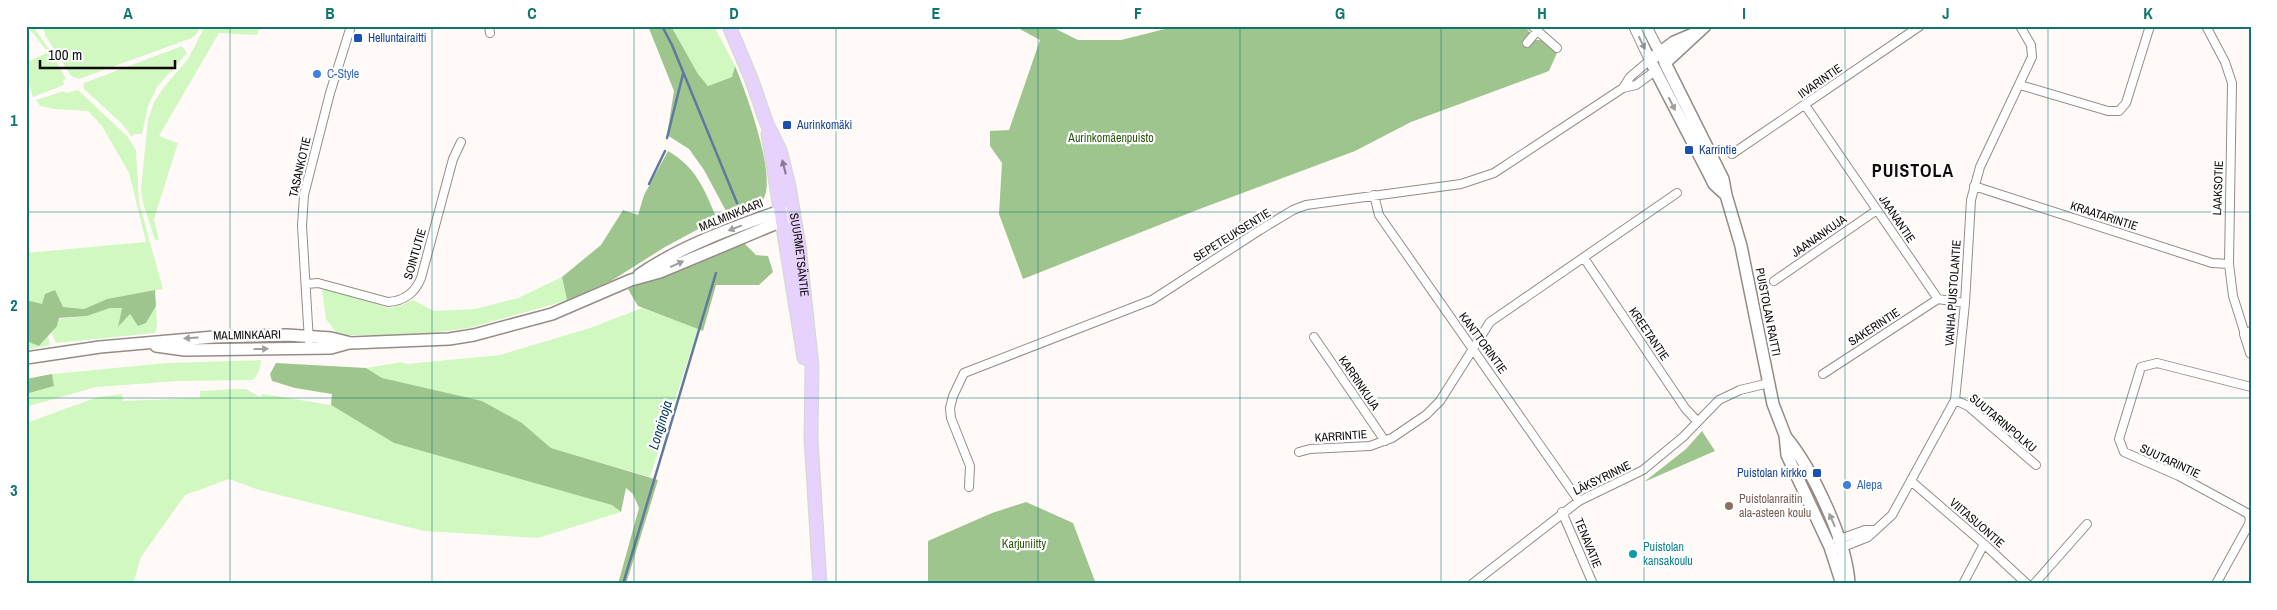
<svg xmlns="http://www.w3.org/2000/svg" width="2277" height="610" font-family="'Archivo Narrow',sans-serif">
  <rect width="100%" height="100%" fill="#fffaf8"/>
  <path fill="#d2f8c1" d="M 27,26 L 33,26 L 51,52 L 66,79 L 63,80 L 64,85 L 33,97 L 26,73 L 26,63 L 48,52 Z
    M 40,26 L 201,26 L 195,36 L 189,39 L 79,79 L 71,76 L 45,35 L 44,30 Z
    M 205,26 L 260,26 L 257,35 L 219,33 L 159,136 L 178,143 L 154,219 L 159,240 L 155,240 L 143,203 L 141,188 L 148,120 L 154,102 L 165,86 L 188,59 Z
    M 671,26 L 714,26 L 735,66 L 732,77 L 708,86 L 698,74 Z
    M 182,46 L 187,53 L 157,87 L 148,106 L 142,134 L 134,134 L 132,137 L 121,123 L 83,88 L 84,83 Z
    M 78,90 L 127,136 L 136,150 L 139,202 L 163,289 L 107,299 L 84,309 L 35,304 L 26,300 L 26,253 L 146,242 L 129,173 L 102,126 L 88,111 L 55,109 L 40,106 L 36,100 L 64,91 L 66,93 Z
    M 562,277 L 567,300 L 558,303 L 469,328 L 416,335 L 338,335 L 326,319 L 322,290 L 329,289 L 388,308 L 402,305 L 413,300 L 434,311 L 475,309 L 518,298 Z
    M 156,306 L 157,327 L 155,333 L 56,343 L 51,332 L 59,319 L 87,316 L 110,308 L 122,308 L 118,327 L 130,314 L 138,325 L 146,323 Z
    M 642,308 L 698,329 L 650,477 L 551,448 L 522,423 L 382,378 L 366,368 L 401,362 L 407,364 L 500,355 L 590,328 Z
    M 48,336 L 50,345 L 26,350 L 26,341 L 39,346 Z
    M 261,360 C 260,369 259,375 252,380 L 179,381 L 96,387 L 26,407 L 26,394 L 54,386 L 52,374 L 167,363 Z
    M 237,389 L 246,389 L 260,397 L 263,394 L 331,405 L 394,443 L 613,505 L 621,512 L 538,538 L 424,531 L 259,490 L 229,479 L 185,495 L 141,557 L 133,584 L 26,584 L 26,423 L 98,397 L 122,394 L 123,401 L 200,398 L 200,391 Z"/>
  <path fill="#9fc58e" d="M 648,26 L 671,26 L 698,74 L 708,86 L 732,77 L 735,66 C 744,87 782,187 760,203 C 752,208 735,209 726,211 L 704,170 L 689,149 L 667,135 L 674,91 Z
    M 1014,26 L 1050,26 L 1078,40 L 1121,40 L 1177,26 L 1525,26 L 1530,33 L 1523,42 L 1527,47 L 1534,40 L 1542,40 L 1557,53 L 1549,71 L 1411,122 L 1355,151 L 1197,210 L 1023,279 L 999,214 L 1002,163 L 990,146 L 990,131 L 1009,130 L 1040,40 Z
    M 668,151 C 697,168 704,189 717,219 L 665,247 L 611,281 L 567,300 L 562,277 L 601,245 L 623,210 L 638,215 L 644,195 Z
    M 742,241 L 756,255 L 768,256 L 773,272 L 759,285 L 716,285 L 703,331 L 638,306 L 628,289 Z
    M 55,290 L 63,307 L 84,309 L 107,299 L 155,290 L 156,306 L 146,323 L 138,326 L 130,314 L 118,327 L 122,308 L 110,308 L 87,316 L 59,318 L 57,326 L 39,346 L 26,341 L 26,300 L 42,304 L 45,294 Z
    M 276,363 L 366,368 L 382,378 L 482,401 L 522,423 L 551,448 L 658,480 L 626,584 L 618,584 L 639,508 L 633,494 L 626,488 L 621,512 L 612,505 L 394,443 L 331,405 L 332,394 L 295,388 L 272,381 L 270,374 Z
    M 52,374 L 54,386 L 26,394 L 26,379 Z
    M 1702,431 L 1715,451 L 1644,482 L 1686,449 Z
    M 1026,502 L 1073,523 L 1096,584 L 928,584 L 928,541 L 992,513 Z"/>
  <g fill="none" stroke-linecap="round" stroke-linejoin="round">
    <path stroke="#5e7a9c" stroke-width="2.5" d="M 662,26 L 672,45 L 737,203
      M 26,43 L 28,47
      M 667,138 L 683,74
      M 649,184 L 665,151
      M 623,584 L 716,273"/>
    <g stroke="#968c87" stroke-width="10">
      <path id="minor" d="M 489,26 L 490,33
        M 1532,26 L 1557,48
        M 2206,26 L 2225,62 L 2232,83 L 2229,264 L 2233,296 L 2245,334
        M 1527,43 L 1537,31
        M 2020,85 L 2108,111 L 2119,111 L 2126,103 L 2150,26
        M 1623,88 L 1630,77 L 1650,60
        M 1805,105 L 1938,299 L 1965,303
        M 1732,154 L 1920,26
        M 1974,186 L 2212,263 L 2229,264
        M 1374,195 L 1379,215 L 1579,501
        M 1584,258 L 1685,408 L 1697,421
        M 1774,281 L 1877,210
        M 307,284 L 318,283 L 388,302 C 404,301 415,293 421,278 L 453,159 L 461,142
        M 1314,337 L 1385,441
        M 309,341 L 302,226 L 304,195 L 330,93 L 351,26
        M 1823,374 L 1938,299
        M 1955,400 L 1968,406 L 2036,465
        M 1299,452 L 1310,449 L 1370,446 L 1392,438 L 1426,415 L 1440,401 L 1490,322 L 1677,193
        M 1911,481 L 1984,544 L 2027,584
        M 969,487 L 970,466 L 951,418 L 950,408 L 953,396 L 964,373 L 1152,300 L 1260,230 L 1293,210 L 1306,205 L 1461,184 L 1494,173 L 1623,88 L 1636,85 L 1655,71
        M 1562,512 L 1593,584
        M 1837,540 L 1865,530 L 1874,530
        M 1837,547 L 1843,547 L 1868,537 L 1892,515 L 1955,400 L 1965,303 L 1971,200 L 1980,167 L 2032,57 L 2031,45 L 2020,26
        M 1472,584 L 1579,501 L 1643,470 L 1683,437 L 1719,400 L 1740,390 L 1769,383
        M 1963,584 L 1984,544
        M 2034,584 L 2087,524
        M 2216,584 L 2249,524 L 2250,518 L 2247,513 L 2179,476 L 2124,452 L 2119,439 L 2141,367 L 2157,363 L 2251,387"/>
    </g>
    <g stroke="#968c87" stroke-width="12">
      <path id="tertiary" d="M 1634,26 L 1650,60
        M 1646,26 L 1663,59
        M 2251,332 L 2245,334 L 2251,353"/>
    </g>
    <g stroke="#968c87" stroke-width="14">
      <path id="secondary" d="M 1705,26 L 1665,63 L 1723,179 L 1726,195 L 1741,246 L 1773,404 L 1785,435 L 1787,455 L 1830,547 L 1842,584
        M 1693,34 L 1674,42 L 1650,60 L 1708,172 L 1714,184 L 1726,195
        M 639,275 C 681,246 732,228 780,211 L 788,212
        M 156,346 L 185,350 L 331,348 L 349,343
        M 26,358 L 100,347 L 214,337 L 287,335 L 331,338 L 351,343 L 449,339 L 474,335 L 552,314 L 631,280 L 660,272 L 782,221 L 789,216
        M 1785,436 C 1812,468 1847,542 1849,584"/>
    </g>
    <g stroke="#d9d8d8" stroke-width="15">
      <g id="primary">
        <path id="s1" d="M 729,26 L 751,78 L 767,124 L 780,150 L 789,186 L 799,245 L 812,366 L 811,439 L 820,584"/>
        <path d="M 768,134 L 804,358"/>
      </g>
    </g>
    <use href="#minor" stroke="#fff" stroke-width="8"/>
    <use href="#tertiary" stroke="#fff" stroke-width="10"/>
    <use href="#secondary" stroke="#fff" stroke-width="11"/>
    <use href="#primary" stroke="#e7d2fd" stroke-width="12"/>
  </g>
  <defs><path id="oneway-solid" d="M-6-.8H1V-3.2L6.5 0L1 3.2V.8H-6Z" transform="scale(1.25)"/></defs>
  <g fill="#9f9d9d">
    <use href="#oneway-solid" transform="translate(1642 43) rotate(64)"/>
    <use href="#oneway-solid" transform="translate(1672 104) rotate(63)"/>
    <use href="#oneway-solid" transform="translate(735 228) rotate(159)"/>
    <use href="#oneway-solid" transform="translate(677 264) rotate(-24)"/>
    <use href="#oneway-solid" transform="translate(191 338) rotate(177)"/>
    <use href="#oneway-solid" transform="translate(261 349) rotate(-1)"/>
    <use href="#oneway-solid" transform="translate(1832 520) rotate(-114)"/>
  </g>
  <use fill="#867890" href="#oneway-solid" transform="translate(784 167) rotate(-104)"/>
  <path fill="none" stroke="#0f766e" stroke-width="1" stroke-opacity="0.55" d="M 230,26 L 230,584M 432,26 L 432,584M 634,26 L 634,584M 836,26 L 836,584M 1038,26 L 1038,584M 1240,26 L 1240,584M 1441,26 L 1441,584M 1644,26 L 1644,584M 1845,26 L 1845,584M 2048,26 L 2048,584M 26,212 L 2251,212M 26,398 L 2251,398"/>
  <g fill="#1a4fb4" stroke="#fff" stroke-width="2">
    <rect x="353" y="33" width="10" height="10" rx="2.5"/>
    <rect x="782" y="120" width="10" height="10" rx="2.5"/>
    <rect x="1684" y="145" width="10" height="10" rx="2.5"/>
    <rect x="1812" y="468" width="10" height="10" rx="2.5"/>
  </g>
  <g fill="#3f7fe0" stroke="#fff" stroke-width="2">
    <circle cx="317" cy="74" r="5"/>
    <circle cx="1847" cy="485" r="5"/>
  </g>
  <circle fill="#8d6e63" stroke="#fff" stroke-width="2" cx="1729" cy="506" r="5"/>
  <circle fill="#0f9aa8" stroke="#fff" stroke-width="2" cx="1633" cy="554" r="5"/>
  <g text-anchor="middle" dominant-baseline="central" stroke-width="4.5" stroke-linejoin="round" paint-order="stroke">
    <g font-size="12" fill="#164399" stroke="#fff" text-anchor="start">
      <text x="368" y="38">Helluntairaitti</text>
      <text x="797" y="125">Aurinkomäki</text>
      <text x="1699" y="150">Karrintie</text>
      <text x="1807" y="473" text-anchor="end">Puistolan kirkko</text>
    </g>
    <g font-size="12" fill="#366cbe" stroke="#fff" text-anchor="start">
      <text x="327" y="74">C-Style</text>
      <text x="1857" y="485">Alepa</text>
    </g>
    <g font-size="12" fill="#0f0b0a" stroke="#fff">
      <text transform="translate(1820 81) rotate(-35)">IIVARINTIE</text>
      <text transform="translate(300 167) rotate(-77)">TASANKOTIE</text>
      <text transform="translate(2218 188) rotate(-88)">LAAKSOTIE</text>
      <text transform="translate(731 215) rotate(-22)">MALMINKAARI</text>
      <text transform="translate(2104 216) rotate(18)">KRAATARINTIE</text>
      <text transform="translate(1897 219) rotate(56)">JAANANTIE</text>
      <text transform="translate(1232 235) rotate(-32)">SEPETEUKSENTIE</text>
      <text transform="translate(1819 236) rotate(-35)">JAANANKUJA</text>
      <text transform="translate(415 254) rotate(-74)">SOINTUTIE</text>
      <text stroke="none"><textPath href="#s1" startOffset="241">SUURMETSÄNTIE</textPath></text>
      <text transform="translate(1953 293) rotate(-86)">VANHA PUISTOLANTIE</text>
      <text transform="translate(1768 312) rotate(79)">PUISTOLAN RAITTI</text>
      <text transform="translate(1874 327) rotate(-33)">SAKERINTIE</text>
      <text transform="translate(1649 334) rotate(56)">KREETANTIE</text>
      <text transform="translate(247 335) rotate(-1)">MALMINKAARI</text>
      <text transform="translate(1483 343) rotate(54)">KANTTORINTIE</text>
      <text transform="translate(1359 383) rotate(56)">KARRINKUJA</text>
      <text transform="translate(2003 423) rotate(40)">SUUTARINPOLKU</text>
      <text transform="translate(1341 436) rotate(-4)">KARRINTIE</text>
      <text transform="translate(2170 461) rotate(25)">SUUTARINTIE</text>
      <text transform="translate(1602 478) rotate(-26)">LÄKSYRINNE</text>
      <text transform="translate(1977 523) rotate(41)">VIITASUONTIE</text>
      <text transform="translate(1588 543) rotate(68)">TENAVATIE</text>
    </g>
    <g font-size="12" fill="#29570a" stroke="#fff">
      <text x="1111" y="138">Aurinkomäenpuisto</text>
      <text x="1024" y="544">Karjuniitty</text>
    </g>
    <g font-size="12" fill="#785e54" stroke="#fff" text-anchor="start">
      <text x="1739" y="499">Puistolanraitin<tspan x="1739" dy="14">ala-asteen koulu</tspan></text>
    </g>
    <g font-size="12" fill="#0d838f" stroke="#fff" text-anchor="start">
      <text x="1643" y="547">Puistolan<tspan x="1643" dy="14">kansakoulu</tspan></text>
    </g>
    <g font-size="14" font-style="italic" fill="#103c6a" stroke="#fff">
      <text transform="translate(660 425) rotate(-73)">Longinoja</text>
    </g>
    <g font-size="18" font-weight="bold" letter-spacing="1" fill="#0f0b0a" stroke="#fff">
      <text x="1913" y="170">PUISTOLA</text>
    </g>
  </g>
  <rect width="2277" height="610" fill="none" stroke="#ffffff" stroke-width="55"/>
  <path d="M40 60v8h135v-8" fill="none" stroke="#0f0b0a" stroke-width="2.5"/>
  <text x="48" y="60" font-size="15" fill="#0f0b0a" stroke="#ffffff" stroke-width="4" paint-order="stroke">100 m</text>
  <rect x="28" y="28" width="2222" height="554" fill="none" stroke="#0f766e" stroke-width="2"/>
  <g font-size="16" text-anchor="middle" font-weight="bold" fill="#0f766e">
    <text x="128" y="19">A</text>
    <text x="330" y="19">B</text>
    <text x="532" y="19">C</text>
    <text x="734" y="19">D</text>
    <text x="936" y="19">E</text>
    <text x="1138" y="19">F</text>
    <text x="1340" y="19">G</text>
    <text x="1542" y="19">H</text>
    <text x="1744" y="19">I</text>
    <text x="1946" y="19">J</text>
    <text x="2148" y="19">K</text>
    <text x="14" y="126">1</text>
    <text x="14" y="311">2</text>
    <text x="14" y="496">3</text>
  </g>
</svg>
